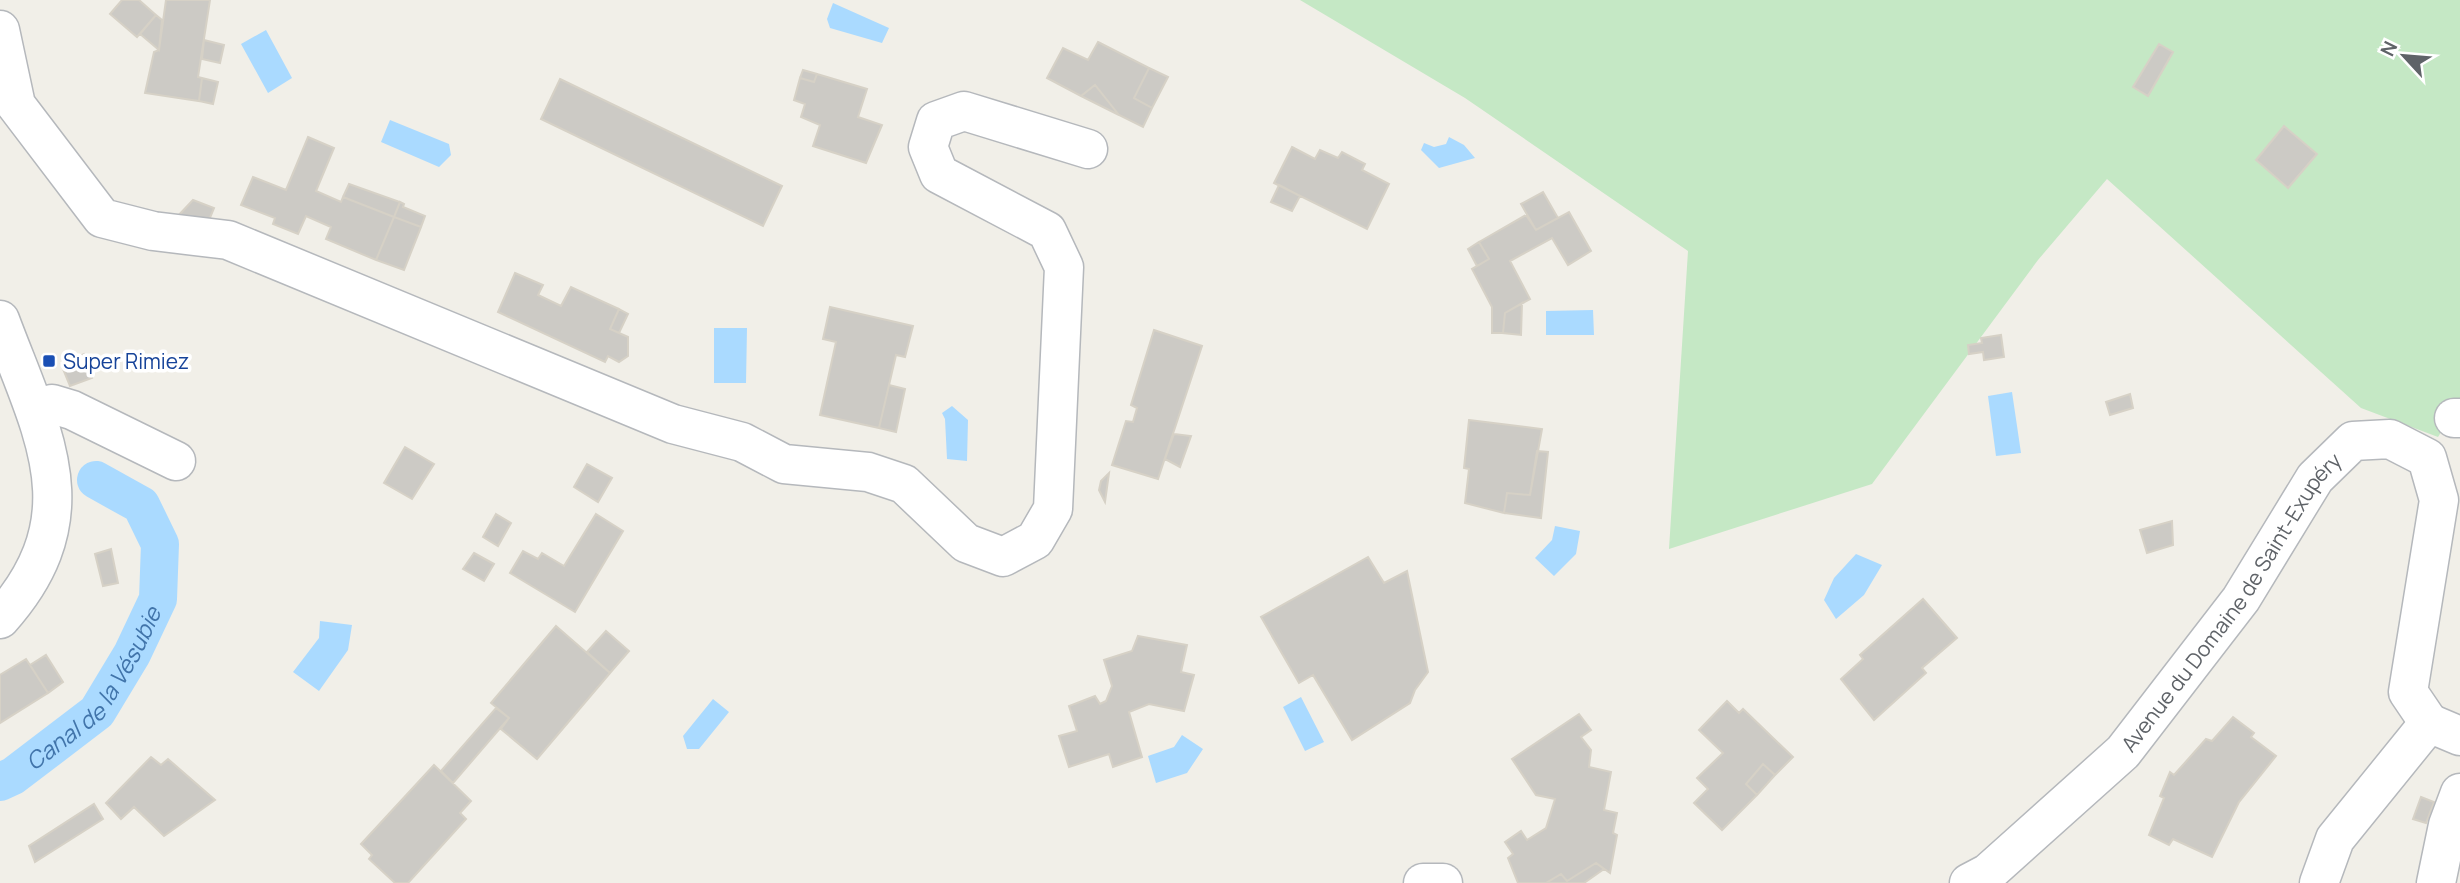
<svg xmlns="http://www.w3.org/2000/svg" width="2460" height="883" font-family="Manrope,sans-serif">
  <rect width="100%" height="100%" fill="#f1efe8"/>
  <path fill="#c5e8c5" d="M 1300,0 L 2460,0 L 2460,402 L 2438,437 L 2361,408 L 2107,179 L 2038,260 L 1872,484 L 1669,549 L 1688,251 L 1465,98 Z"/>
  <path fill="#aadaff" d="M 833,3 L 889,28 L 882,43 L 830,28 L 827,19 Z
    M 266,30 L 292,78 L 268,93 L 241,44 Z
    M 390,120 L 449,144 L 451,155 L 439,167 L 381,142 Z
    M 1449,137 L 1464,145 L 1475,158 L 1439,168 L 1421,150 L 1424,143 L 1434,147 L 1446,144 Z
    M 1593,310 L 1594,335 L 1546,335 L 1546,311 Z
    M 714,328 L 747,328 L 746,383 L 714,383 Z
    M 2012,392 L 2021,453 L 1996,456 L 1988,396 Z
    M 952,406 L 968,420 L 967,461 L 947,459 L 945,419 L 942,413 Z
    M 1555,526 L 1580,531 L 1576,554 L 1554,576 L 1535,558 L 1552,540 Z
    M 1856,554 L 1882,565 L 1864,595 L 1836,619 L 1824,600 L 1834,578 Z
    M 320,621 L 352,625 L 348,650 L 319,691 L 293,672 L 319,638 Z
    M 1301,697 L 1324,742 L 1305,751 L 1283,707 Z
    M 713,699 L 729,712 L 699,749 L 687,749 L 683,736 Z
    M 1182,735 L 1203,749 L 1187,773 L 1156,783 L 1148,756 L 1174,747 Z"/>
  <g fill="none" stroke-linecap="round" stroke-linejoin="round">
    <path stroke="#aadaff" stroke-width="38" id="s1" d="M 0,782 L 13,776 L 97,712 L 132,654 L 158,599 L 160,544 L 141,505 L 96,480"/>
  </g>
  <path fill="#cccac5" stroke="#d6d1c6" stroke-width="2" d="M 122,0 L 139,0 L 156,15 L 137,37 L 110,14 Z
    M 166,0 L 210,0 L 198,77 L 202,78 L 199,101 L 145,93 L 154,52 L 159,50 Z
    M 156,15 L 162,20 L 159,50 L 140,34 Z
    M 204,40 L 224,45 L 220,63 L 202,59 Z
    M 1098,42 L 1149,68 L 1134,98 L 1152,108 L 1143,127 L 1119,115 L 1095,85 L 1081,96 L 1047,78 L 1063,48 L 1088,60 Z
    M 2159,44 L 2173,52 L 2148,96 L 2133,87 Z
    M 1149,68 L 1168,77 L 1152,108 L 1134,98 Z
    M 803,70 L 817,74 L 814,82 L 800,78 Z
    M 817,74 L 867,89 L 858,117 L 882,125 L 866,163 L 813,146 L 820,125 L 801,117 L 805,104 L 794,100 L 800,78 L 814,82 Z
    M 202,78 L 218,82 L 213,104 L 199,101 Z
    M 560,79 L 782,186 L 763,226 L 541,119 Z
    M 1095,85 L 1119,115 L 1081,96 Z
    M 2284,126 L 2317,154 L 2288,188 L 2256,160 Z
    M 308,137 L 334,148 L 316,191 L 341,202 L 343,197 L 394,217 L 376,260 L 326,239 L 331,227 L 306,216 L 298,234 L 273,224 L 275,218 L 241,205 L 253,177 L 286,190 Z
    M 1292,147 L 1315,159 L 1320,150 L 1338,158 L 1342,152 L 1365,164 L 1362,170 L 1389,184 L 1367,229 L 1274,183 Z
    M 349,184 L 400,202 L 394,217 L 343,197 Z
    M 1279,185 L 1300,196 L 1292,211 L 1271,202 Z
    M 1543,192 L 1558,218 L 1536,230 L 1521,204 Z
    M 193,200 L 214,208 L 205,230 L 176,218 Z
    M 400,202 L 404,204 L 403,207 L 425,216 L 421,227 L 394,217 Z
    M 1569,212 L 1591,251 L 1568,265 L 1552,238 L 1510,261 L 1530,299 L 1505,313 L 1503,333 L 1492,333 L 1492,307 L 1472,269 L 1489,259 L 1479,242 L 1526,215 L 1536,230 Z
    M 394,217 L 421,227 L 404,270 L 376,260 Z
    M 1479,242 L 1489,259 L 1477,266 L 1468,249 Z
    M 515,273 L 543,285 L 538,295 L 561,306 L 571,287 L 619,309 L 610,329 L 628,337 L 628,356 L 619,362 L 608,356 L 605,362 L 498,312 Z
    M 1522,303 L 1521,335 L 1503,333 L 1505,313 Z
    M 830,307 L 913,326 L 905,357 L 896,355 L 879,428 L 820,415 L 836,342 L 823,339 Z
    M 619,309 L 628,314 L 619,333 L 610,329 Z
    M 1154,330 L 1202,346 L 1158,479 L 1112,465 L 1126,421 L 1133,422 L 1137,408 L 1131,405 Z
    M 2001,335 L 2004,357 L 1984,360 L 1983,352 L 1969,354 L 1968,345 L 1982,343 L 1981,338 Z
    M 84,354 L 92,378 L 70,386 L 61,364 Z
    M 889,385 L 905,389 L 896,432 L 879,428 Z
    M 2130,394 L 2133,408 L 2110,415 L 2106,402 Z
    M 1469,420 L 1542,429 L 1530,495 L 1507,493 L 1504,513 L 1465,503 L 1469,469 L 1464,468 Z
    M 1174,434 L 1191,436 L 1180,467 L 1165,459 Z
    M 405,447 L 434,464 L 412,499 L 384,483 Z
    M 1537,451 L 1548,452 L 1541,518 L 1504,513 L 1507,493 L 1530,495 Z
    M 587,464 L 612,478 L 598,502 L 574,487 Z
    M 1109,473 L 1105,502 L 1099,490 L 1101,481 Z
    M 496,514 L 511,523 L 498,546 L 483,537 Z
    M 596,514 L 623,531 L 575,612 L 510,573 L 523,551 L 538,559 L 542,553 L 564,566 Z
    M 2172,521 L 2173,545 L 2147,553 L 2140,530 Z
    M 111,549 L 118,583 L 103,586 L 95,554 Z
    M 474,553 L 494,564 L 484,581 L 463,569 Z
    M 1368,557 L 1384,583 L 1407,571 L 1428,672 L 1415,690 L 1410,703 L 1352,740 L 1313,675 L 1299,683 L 1261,617 Z
    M 1923,599 L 1957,638 L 1922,668 L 1926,673 L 1874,720 L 1841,679 L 1863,659 L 1860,655 Z
    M 556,626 L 610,673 L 537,759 L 501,729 L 509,718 L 491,703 Z
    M 606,631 L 629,651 L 610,673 L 587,652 Z
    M 1138,636 L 1187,645 L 1181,672 L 1194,675 L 1184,711 L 1149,704 L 1129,712 L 1142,757 L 1113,767 L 1109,754 L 1069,767 L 1059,736 L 1077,731 L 1069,706 L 1095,696 L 1100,704 L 1106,701 L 1112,686 L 1104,660 L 1132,651 Z
    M 46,655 L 63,682 L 48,693 L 30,665 Z
    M 26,659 L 48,693 L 0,723 L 0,675 Z
    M 1727,701 L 1739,713 L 1743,709 L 1793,757 L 1775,775 L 1763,764 L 1746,784 L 1757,795 L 1722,830 L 1694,803 L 1708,789 L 1697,778 L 1723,753 L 1699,730 Z
    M 496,708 L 509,718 L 453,783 L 441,771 Z
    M 1579,714 L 1591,730 L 1581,737 L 1591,750 L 1589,767 L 1611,772 L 1604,810 L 1617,813 L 1613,833 L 1617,835 L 1610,873 L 1596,863 L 1567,881 L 1561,874 L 1546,883 L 1518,883 L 1508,858 L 1513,854 L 1505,842 L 1521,831 L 1527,840 L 1546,828 L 1555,799 L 1536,795 L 1512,759 Z
    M 2233,717 L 2254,733 L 2251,737 L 2276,756 L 2239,802 L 2212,857 L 2173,839 L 2169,845 L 2149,835 L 2164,798 L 2160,796 L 2170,772 L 2174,775 L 2206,739 L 2212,741 Z
    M 151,757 L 161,765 L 168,759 L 215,800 L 164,836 L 134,807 L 121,819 L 106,803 Z
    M 1763,764 L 1775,775 L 1757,795 L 1746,784 Z
    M 434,765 L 471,801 L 460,813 L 466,819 L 408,883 L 395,883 L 369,859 L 372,855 L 361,844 Z
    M 2421,797 L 2434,802 L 2426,823 L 2413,819 Z
    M 94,804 L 103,819 L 35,862 L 29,846 Z
    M 1596,863 L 1604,869 L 1584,883 L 1546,883 L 1561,874 L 1567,881 Z"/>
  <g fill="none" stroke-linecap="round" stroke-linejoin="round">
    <g stroke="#b5b8bc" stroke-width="41">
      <g id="minor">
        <path d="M 0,30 L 16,105 L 102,218 L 153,231 L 228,240 L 673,424 L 742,442 L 784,464 L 868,472 L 904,484 L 966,543 L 1003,557 L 1035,540 L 1053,509 L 1064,267 L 1047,231 L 939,174 L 928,147 L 936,121 L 964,111 L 1088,149"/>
        <path d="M 0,320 C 42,433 93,515 0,619"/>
        <path d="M 35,410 L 52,404 L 72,410 L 176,461"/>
        <path d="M 2454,418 L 2460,418"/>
        <path d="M 1423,883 L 1443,883"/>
        <path id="s2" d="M 1969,883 L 1988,873 L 2123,752 L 2241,599 L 2315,478 L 2353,441 L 2390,439 L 2427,458 L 2439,500 L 2408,692 L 2429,723"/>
        <path d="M 2319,883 L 2335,839 L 2429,723 L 2460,736"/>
        <path d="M 2436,883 L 2448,825 L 2460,793"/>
      </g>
    </g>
    <use href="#minor" stroke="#fff" stroke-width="38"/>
  </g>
  <rect fill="#1a4fb4" stroke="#fff" stroke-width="2.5" x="42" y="354" width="14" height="14" rx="3.5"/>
  <g text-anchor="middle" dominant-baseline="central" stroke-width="7" stroke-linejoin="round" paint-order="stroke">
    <g font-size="21" fill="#164399" stroke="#fff" text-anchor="start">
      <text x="63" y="361">Super Rimiez</text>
    </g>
    <g font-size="21" fill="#5f6368" stroke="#fff">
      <text stroke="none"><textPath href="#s2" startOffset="388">Avenue du Domaine de Saint-Exupéry</textPath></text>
    </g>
    <g font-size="23" font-style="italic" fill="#4174aa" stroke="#fff">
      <text stroke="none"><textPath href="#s1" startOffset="136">Canal de la Vésubie</textPath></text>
    </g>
  </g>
  <g transform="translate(2404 56) rotate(296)" stroke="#ffffff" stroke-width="5" paint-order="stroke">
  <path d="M0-5L12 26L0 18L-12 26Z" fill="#5f6368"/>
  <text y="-10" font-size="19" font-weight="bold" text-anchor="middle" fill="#5f6368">N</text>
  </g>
</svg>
